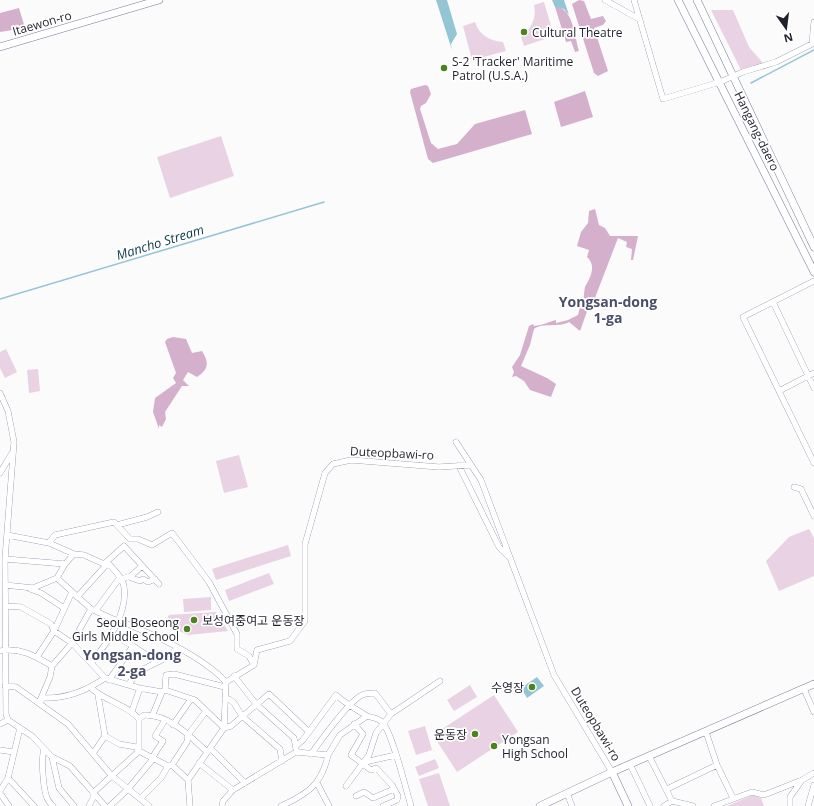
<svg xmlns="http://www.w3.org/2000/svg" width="814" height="806" font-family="'Open Sans','Noto Sans KR',sans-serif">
  <rect width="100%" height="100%" fill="#fbfbfb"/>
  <path fill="#e9d2e3" d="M 544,2 L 554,36 L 524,46 L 521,37 C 531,29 537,18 534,5 Z
    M 711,10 L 733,10 L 749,47 L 763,63 L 741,70 Z
    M 475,22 C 479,35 490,41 503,42 L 506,51 L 472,60 L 463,26 Z
    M 221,136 L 234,176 L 170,198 L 157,157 Z
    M 6,349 L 17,372 L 5,378 L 0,368 L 0,352 Z
    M 38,369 L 40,391 L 29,393 L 27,370 Z
    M 239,455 L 248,487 L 224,493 L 216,461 Z
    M 809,529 L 814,538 L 814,576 L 779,591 L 766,561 L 789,537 Z
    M 288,545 L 291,556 L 216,580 L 212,569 Z
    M 269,573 L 274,584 L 229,601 L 225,590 Z
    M 211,597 L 211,610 L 184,612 L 183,599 Z
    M 216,612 L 228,631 L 188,635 L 164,624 L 169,615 Z
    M 470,685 L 477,697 L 454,711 L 447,700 Z
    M 494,695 L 518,732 L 457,772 L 433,735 Z
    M 425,726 L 432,750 L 416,755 L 408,731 Z
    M 435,759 L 439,768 L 419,776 L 415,767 Z
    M 439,773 L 450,806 L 428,806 L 419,779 Z
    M 753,795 L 761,798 L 764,806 L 727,806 Z"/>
  <path fill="#d5b0cc" d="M 579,0 L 584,1 L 591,19 L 603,16 L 606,21 L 603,25 L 594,28 L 608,71 L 598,76 L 594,73 L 572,4 Z
    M 555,7 C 573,6 575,38 579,51 L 575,52 L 571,41 L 566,42 Z
    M 19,8 L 25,28 L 0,32 L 0,13 Z
    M 425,85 L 428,86 L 431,94 L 426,103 L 421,106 L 420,109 L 431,143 L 438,149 L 457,144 L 475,124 L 525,110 L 532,134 L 433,163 L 428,159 L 410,92 L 411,89 Z
    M 585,91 L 593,117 L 561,127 L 554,102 Z
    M 595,209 L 599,225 L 605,228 L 610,236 L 638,236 L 633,260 L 631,260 L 632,249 L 626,247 L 627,242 L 618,238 L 593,303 L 589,306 L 580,331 L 569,322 C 559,328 543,322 534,329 L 530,345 L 521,366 L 547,378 L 556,384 L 551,397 L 530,390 L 524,381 L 516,376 L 512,377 L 514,372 L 512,367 L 520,355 L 529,326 L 533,324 L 534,326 C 543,325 548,322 556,320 L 556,323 L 568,320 L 578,315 L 581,303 L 577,302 L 577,300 L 583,301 C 584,297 584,291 585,287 C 590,278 597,266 587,257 L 589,250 L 577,246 L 581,232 L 588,223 L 589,211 Z
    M 173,337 L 186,339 L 192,353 L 202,351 C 209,362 209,369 197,377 L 188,372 L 183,380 L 189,386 L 182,386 L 165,412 L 166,419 L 162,427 L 159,425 L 159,429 L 153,412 L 155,398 L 176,383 L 173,378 L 176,373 L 165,342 L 167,339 Z"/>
  <path fill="#94c5d5" d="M 436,0 L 447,0 L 457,34 L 451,44 L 452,50 Z
    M 552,0 L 564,0 L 569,15 L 564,9 L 555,7 Z
    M 537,677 L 544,686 L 527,698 L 521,688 Z"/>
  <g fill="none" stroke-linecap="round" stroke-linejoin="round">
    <path stroke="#94c5d5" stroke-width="1.5" d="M 751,83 L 814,50
      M 0,299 L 324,202"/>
    <g stroke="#787d99" stroke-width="6">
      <path id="minor" d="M 605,0 L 639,19
        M 634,0 L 663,99 L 720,82 L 743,72 L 776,62 L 812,44 L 814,22
        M 814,281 L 743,317 L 814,463
        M 773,302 L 814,388
        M 779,391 L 814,373
        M 0,393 L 8,411 L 14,442 L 5,559 L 6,714 L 8,720 L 32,736 L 52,757 L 70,766 L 105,806
        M 456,442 L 481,480 L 554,675 L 612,772
        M 459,466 L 499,547 L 510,558
        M 0,473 L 12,453
        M 794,487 L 801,489 L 814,516
        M 117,525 L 147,517 L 158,512
        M 7,535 L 49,543 L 74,554 L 84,555 L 104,564 L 108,563 C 114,570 123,578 124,587 C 128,613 107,644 91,663
        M 49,543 L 55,535 L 114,522 L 130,539 L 138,539 L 152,545 L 172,533 L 209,582 L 237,634 L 237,649 L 249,656 L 254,665
        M 5,559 L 65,564
        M 104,564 L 124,546 L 159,584
        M 129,577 L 140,581 L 143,579 L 148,582 L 155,579
        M 57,578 L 91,609 L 115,620 L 118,620 C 152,634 201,655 226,682
        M 5,585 L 33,588 L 57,578 L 65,564 L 74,554
        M 30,589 L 41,593 L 64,608
        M 77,597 L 108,563
        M 5,606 L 21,607 L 51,624 L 54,631 L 72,643 L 105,678 L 139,688 L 162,692 L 165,690 L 195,700 L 224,728 L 231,726 L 269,694 L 309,732
        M 96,610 L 118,580 L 131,576 L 142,566
        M 112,634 L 133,646
        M 0,651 C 20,647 35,656 52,666
        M 37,657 L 54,631 L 72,592
        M 254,665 L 257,650 L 290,641 L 305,621 L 305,544 L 325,473 L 333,464 L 351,460 L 439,467 L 471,465
        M 234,676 L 256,704 L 294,738 L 296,749
        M 109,680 L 133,646 L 157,662
        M 129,685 C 138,664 164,665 177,648
        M 5,686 L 16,687 L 68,724 L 111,775 L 149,806
        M 91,688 C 105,701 126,704 139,719 L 144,715 C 169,714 190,736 207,752
        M 804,689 L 814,712
        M 165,690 L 166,675 L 174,674 L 225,687
        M 98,695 L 105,736 L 119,744 L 136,747 L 139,751 L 168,766 L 172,765 L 188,780
        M 225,699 L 229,699 L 234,703 L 242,716 L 280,749 L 282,761
        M 40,702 L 43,698 C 65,699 86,691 105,678
        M 39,703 L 50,677 L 52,666 L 72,643 L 91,609
        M 132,711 L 140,688
        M 153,714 L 162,692
        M 0,724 L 8,720
        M 354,724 L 363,734 L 351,755 L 371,770 L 376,768 L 392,785 L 398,796 L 397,800 L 383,806
        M 173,725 L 191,699
        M 704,732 L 707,735 L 717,765 L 733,798
        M 296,746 L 303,740 L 336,695 C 346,704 356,709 367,716
        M 44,749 C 41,759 43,788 47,798 C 48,801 51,804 53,806
        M 211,749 L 245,783
        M 0,750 L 14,752
        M 94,752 L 105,736
        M 311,754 C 322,739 345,706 360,696 C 365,693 370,693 375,693 L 391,714
        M 649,756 L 672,801
        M 52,757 L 59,788 L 74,806
        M 152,758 L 163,741 L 155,736 L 165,720
        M 365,762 L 396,755
        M 199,763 L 233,790
        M 630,764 L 650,806
        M 172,765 L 187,742 L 188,735 L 206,711
        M 8,778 L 34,806
        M 317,783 L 329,806
        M 346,786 L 369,755 L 376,733 L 391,714 L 440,681
        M 667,789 L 717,765
        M 0,791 L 8,778 L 20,728
        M 0,793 L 9,806
        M 93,793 L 139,751 L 139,719
        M 567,793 L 572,806
        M 356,796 L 364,792 L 373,798 L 394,789
        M 141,798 L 161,778 L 168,766
        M 89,806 L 93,798 L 93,793
        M 110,806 L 128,789 L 153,759
        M 190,806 L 188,780 L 224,728 L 226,682 L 254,665
        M 222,806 L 223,801 L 233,790 L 296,752 L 328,755 L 340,735 L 367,716 C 373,718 378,718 382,722 C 392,731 406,790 411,806
        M 281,806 C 308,794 322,784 328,755
        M 664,806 L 672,801 L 693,806
        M 714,806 L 752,792 L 764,795 L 802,780 L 814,773
        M 790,806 L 790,797 L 802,780
        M 808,806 L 814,785"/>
    </g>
    <g stroke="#787d99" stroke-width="8">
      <path id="major" d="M 678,0 L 814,272
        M 697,0 L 814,247
        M 0,47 L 159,0
        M 612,772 L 628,806
        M 540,806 L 612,772 L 814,684"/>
    </g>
    <use href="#minor" stroke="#fff" stroke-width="5.5"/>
    <use href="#major" stroke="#fff" stroke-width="7"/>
  </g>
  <g fill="#4c831c" stroke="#fff" stroke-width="1.5">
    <circle cx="524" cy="32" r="4"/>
    <circle cx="444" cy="68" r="4"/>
    <circle cx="194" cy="620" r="4"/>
    <circle cx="187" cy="629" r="4"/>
    <circle cx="532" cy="687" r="4"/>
    <circle cx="475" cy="734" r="4"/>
    <circle cx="494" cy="746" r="4"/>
  </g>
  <g text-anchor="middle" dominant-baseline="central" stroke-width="3.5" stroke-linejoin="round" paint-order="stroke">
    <g font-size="12" fill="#1f212c" stroke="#fff">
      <text transform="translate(42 23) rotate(-16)">Itaewon-ro</text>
      <text transform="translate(757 131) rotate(64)">Hangang-daero</text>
      <text transform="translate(392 453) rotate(3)">Duteopbawi-ro</text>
      <text transform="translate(596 724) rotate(59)">Duteopbawi-ro</text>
    </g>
    <g font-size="12" fill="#1f212c" stroke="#fff" text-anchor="start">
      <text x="532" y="32">Cultural Theatre</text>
      <text x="452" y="61">S-2 'Tracker' Maritime<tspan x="452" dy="14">Patrol (U.S.A.)</tspan></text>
      <text x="202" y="620">보성여중여고 운동장</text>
      <text x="179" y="622" text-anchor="end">Seoul Boseong<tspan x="179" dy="14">Girls Middle School</tspan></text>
      <text x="524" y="687" text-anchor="end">수영장</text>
      <text x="467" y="734" text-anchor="end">운동장</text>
      <text x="502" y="739">Yongsan<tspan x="502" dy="14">High School</tspan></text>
    </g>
    <g font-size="13" font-style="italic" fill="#0e3b47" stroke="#fff">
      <text transform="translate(160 242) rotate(-17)">Mancho Stream</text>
    </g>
    <g font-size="14" font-weight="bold" fill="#4b4f69" stroke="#fff">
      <text x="608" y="301">Yongsan-dong<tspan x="608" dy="16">1-ga</tspan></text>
      <text x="132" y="654">Yongsan-dong<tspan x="132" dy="16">2-ga</tspan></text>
    </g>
  </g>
  <g transform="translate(786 28) rotate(166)" stroke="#ffffff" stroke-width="3" paint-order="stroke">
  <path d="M0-3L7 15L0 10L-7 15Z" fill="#1f212c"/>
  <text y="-6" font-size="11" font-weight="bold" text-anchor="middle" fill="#1f212c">N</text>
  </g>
</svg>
